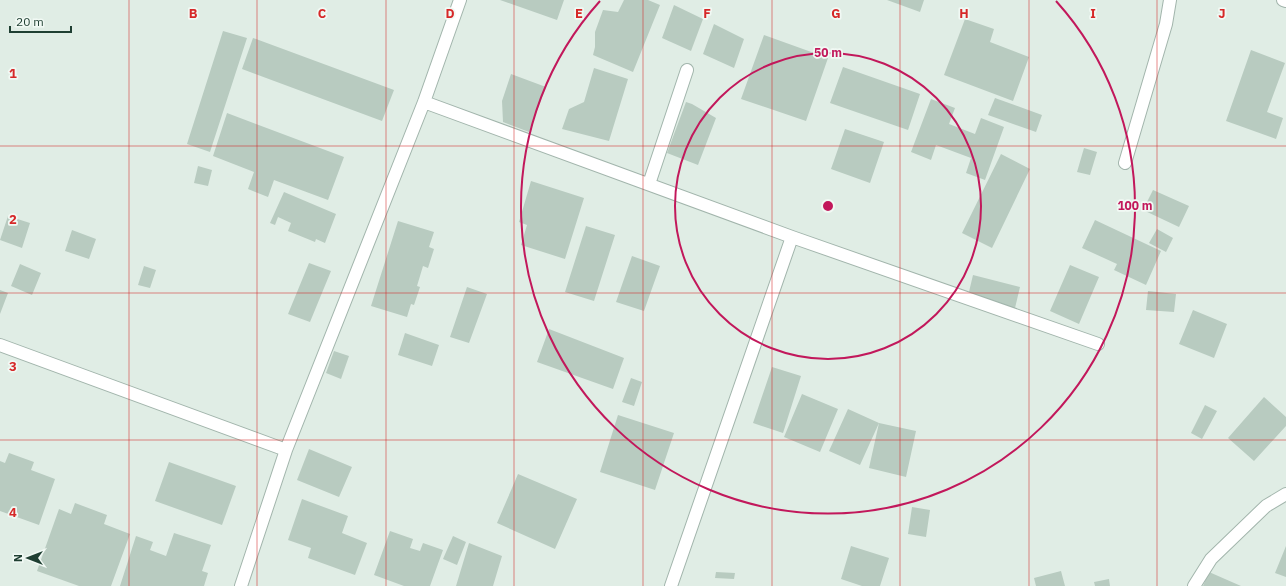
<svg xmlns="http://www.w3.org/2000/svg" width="1286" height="586" font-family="'IBM Plex Sans',sans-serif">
  <rect width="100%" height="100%" fill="#e0ede5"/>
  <path fill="#b8cbc0" d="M 500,0 L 564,0 L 557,20 Z
    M 624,0 L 648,0 L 660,5 L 633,72 L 593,55 L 595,47 L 595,32 L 603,10 L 618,12 Z
    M 887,0 L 924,0 L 920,12 Z
    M 674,5 L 703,19 L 691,51 L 662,38 Z
    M 965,19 L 994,29 L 990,42 L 1029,57 L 1013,101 L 944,75 Z
    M 714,24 L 744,39 L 734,68 L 703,54 Z
    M 223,31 L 247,38 L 210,152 L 187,144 Z
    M 764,35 L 828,58 L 806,121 L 741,99 Z
    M 253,38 L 394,90 L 382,121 L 242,69 Z
    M 1251,50 L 1285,63 L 1267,112 L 1283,118 L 1276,139 L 1226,121 Z
    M 843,67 L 920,94 L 908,130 L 830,103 Z
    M 594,68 L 628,79 L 609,141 L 562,129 L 569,109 L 584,102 Z
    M 511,74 L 546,87 L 529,132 L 503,122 L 502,101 Z
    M 995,98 L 1042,115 L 1036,132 L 988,115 Z
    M 931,99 L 955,108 L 949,124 L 975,134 L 981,118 L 1004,127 L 985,180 L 966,173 L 971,158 L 936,145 L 931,160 L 911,152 Z
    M 686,102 L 692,104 L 716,118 L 698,165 L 667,153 Z
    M 227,113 L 344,157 L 328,200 L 274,180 L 268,197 L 248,189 L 254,172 L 213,156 Z
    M 845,129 L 884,142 L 870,183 L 831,169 Z
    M 1084,148 L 1097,152 L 1090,175 L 1077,172 Z
    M 1001,154 L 1030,169 L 992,248 L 962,233 Z
    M 198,166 L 212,170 L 208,186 L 194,183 Z
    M 531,181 L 584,198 L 565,259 L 521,245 L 527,225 L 519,222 Z
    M 1153,190 L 1189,206 L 1179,227 L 1143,210 Z
    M 284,192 L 336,214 L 325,243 L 316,239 L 315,242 L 288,231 L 291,223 L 278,217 L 275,225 L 270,223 Z
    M 8,216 L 30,223 L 22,248 L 0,240 Z
    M 1095,220 L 1161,251 L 1146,285 L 1114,270 L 1117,264 L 1082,248 Z
    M 398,221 L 434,232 L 429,247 L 434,249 L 428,268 L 423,266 L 417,286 L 420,287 L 414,305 L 411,304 L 407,317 L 371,306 Z
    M 586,226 L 615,235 L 594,301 L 565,292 Z
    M 1157,229 L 1173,238 L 1166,252 L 1149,243 Z
    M 72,230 L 96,239 L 89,259 L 65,251 Z
    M 632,256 L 660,266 L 644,311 L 616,302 Z
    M 309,263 L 331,271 L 310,322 L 288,314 Z
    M 20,264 L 41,273 L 32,295 L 11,286 Z
    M 1070,265 L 1099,277 L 1079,324 L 1050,311 Z
    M 144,266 L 156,270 L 150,288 L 138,285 Z
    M 973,275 L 1020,287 L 1015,308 L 968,296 Z
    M 467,287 L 487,294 L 469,343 L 450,337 Z
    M 0,290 L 8,293 L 0,314 Z
    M 1148,291 L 1176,294 L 1174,312 L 1146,310 Z
    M 1193,310 L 1227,324 L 1214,358 L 1179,344 Z
    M 549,329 L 624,358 L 613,389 L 537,362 Z
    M 405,333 L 439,345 L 432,366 L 398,355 Z
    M 334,351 L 349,356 L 341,379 L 326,373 Z
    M 772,367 L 801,376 L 783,433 L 753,423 Z
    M 631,378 L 642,382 L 634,406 L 622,402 Z
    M 802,394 L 838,409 L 820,452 L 784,437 Z
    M 1264,397 L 1286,417 L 1286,426 L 1254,461 L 1228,438 Z
    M 1205,405 L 1217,411 L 1202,439 L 1191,433 Z
    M 848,409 L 879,423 L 860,465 L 829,451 Z
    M 618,415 L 674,433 L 655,490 L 600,472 Z
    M 879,423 L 916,431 L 906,477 L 869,468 Z
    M 309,449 L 352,467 L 339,497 L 297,480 Z
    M 9,453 L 34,462 L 31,470 L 55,479 L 39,525 L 0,511 L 0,461 L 5,463 Z
    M 169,462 L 236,486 L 222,525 L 155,501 Z
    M 518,474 L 577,499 L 555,549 L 497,523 Z
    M 302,499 L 348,516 L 342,533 L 367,543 L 355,575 L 308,558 L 311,548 L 288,540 Z
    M 75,503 L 107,515 L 104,524 L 130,534 L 111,586 L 79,586 L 37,571 L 59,509 L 71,514 Z
    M 912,507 L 930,510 L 926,537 L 908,534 Z
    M 390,531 L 413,539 L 410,548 L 420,551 L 423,543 L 443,550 L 430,586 L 404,586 L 374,575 Z
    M 174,533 L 211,545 L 202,571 L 208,573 L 204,586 L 120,586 L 136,536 L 153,542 L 150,550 L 166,556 Z
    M 453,536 L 466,542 L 457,565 L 443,559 Z
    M 469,543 L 502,556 L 493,586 L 456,586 Z
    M 851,546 L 889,558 L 880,586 L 862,586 L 841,579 Z
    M 1286,546 L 1286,577 L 1275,573 Z
    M 1061,571 L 1065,586 L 1036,586 L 1034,578 Z
    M 716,572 L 735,573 L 734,579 L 715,578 Z
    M 1209,572 L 1241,586 L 1203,586 Z
    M 1109,579 L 1110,586 L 1095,586 L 1094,582 Z"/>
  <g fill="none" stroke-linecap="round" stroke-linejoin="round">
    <g stroke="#a2b5ac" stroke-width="14">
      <path id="minor" d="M 1283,0 L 1286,1
        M 424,102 L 792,237 L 1098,344
        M 1125,163 L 1166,24 L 1170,0
        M 649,184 L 687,70
        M 0,345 L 286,450
        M 241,586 L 286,450 L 424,102 L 460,0
        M 671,586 L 792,237
        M 1194,586 L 1211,559 L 1266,506 L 1286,494"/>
    </g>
    <use href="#minor" stroke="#fff" stroke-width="12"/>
  </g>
  <path fill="none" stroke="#d62828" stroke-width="1" stroke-opacity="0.55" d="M 129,0 L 129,586M 257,0 L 257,586M 386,0 L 386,586M 514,0 L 514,586M 643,0 L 643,586M 772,0 L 772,586M 900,0 L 900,586M 1029,0 L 1029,586M 1157,0 L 1157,586M 0,146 L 1286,146M 0,293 L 1286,293M 0,440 L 1286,440"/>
  <g fill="none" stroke="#c2185b" stroke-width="2">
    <circle cx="828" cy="206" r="153"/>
    <path d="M1056 1A307 307 0 1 1 600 1"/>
  </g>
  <g font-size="13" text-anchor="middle" font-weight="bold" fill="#d62828" stroke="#f1f9f4" stroke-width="3.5" stroke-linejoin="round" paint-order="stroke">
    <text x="193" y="18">B</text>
    <text x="322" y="18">C</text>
    <text x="450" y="18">D</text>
    <text x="579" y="18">E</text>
    <text x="707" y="18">F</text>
    <text x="836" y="18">G</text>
    <text x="964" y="18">H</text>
    <text x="1093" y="18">I</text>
    <text x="1222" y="18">J</text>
    <text x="13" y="78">1</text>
    <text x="13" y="224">2</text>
    <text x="13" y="371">3</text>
    <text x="13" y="517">4</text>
  </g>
  <circle cx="828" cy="206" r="6" fill="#c2185b" stroke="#f1f9f4" stroke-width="2"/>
  <g font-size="12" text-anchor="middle" font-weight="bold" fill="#c2185b" stroke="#f1f9f4" stroke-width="3.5" stroke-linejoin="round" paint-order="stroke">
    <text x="828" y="57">50 m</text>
    <text x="1135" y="210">100 m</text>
  </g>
  <g transform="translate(28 558) rotate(270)" stroke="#f1f9f4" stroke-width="3" paint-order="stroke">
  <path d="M0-3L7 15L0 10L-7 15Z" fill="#1f3f32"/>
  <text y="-6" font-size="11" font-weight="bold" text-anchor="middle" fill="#1f3f32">N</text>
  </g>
  <path d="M10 26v6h61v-6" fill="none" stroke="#1f3f32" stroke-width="2"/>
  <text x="16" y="26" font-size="12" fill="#1f3f32" stroke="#f1f9f4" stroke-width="3" paint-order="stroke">20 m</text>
</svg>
